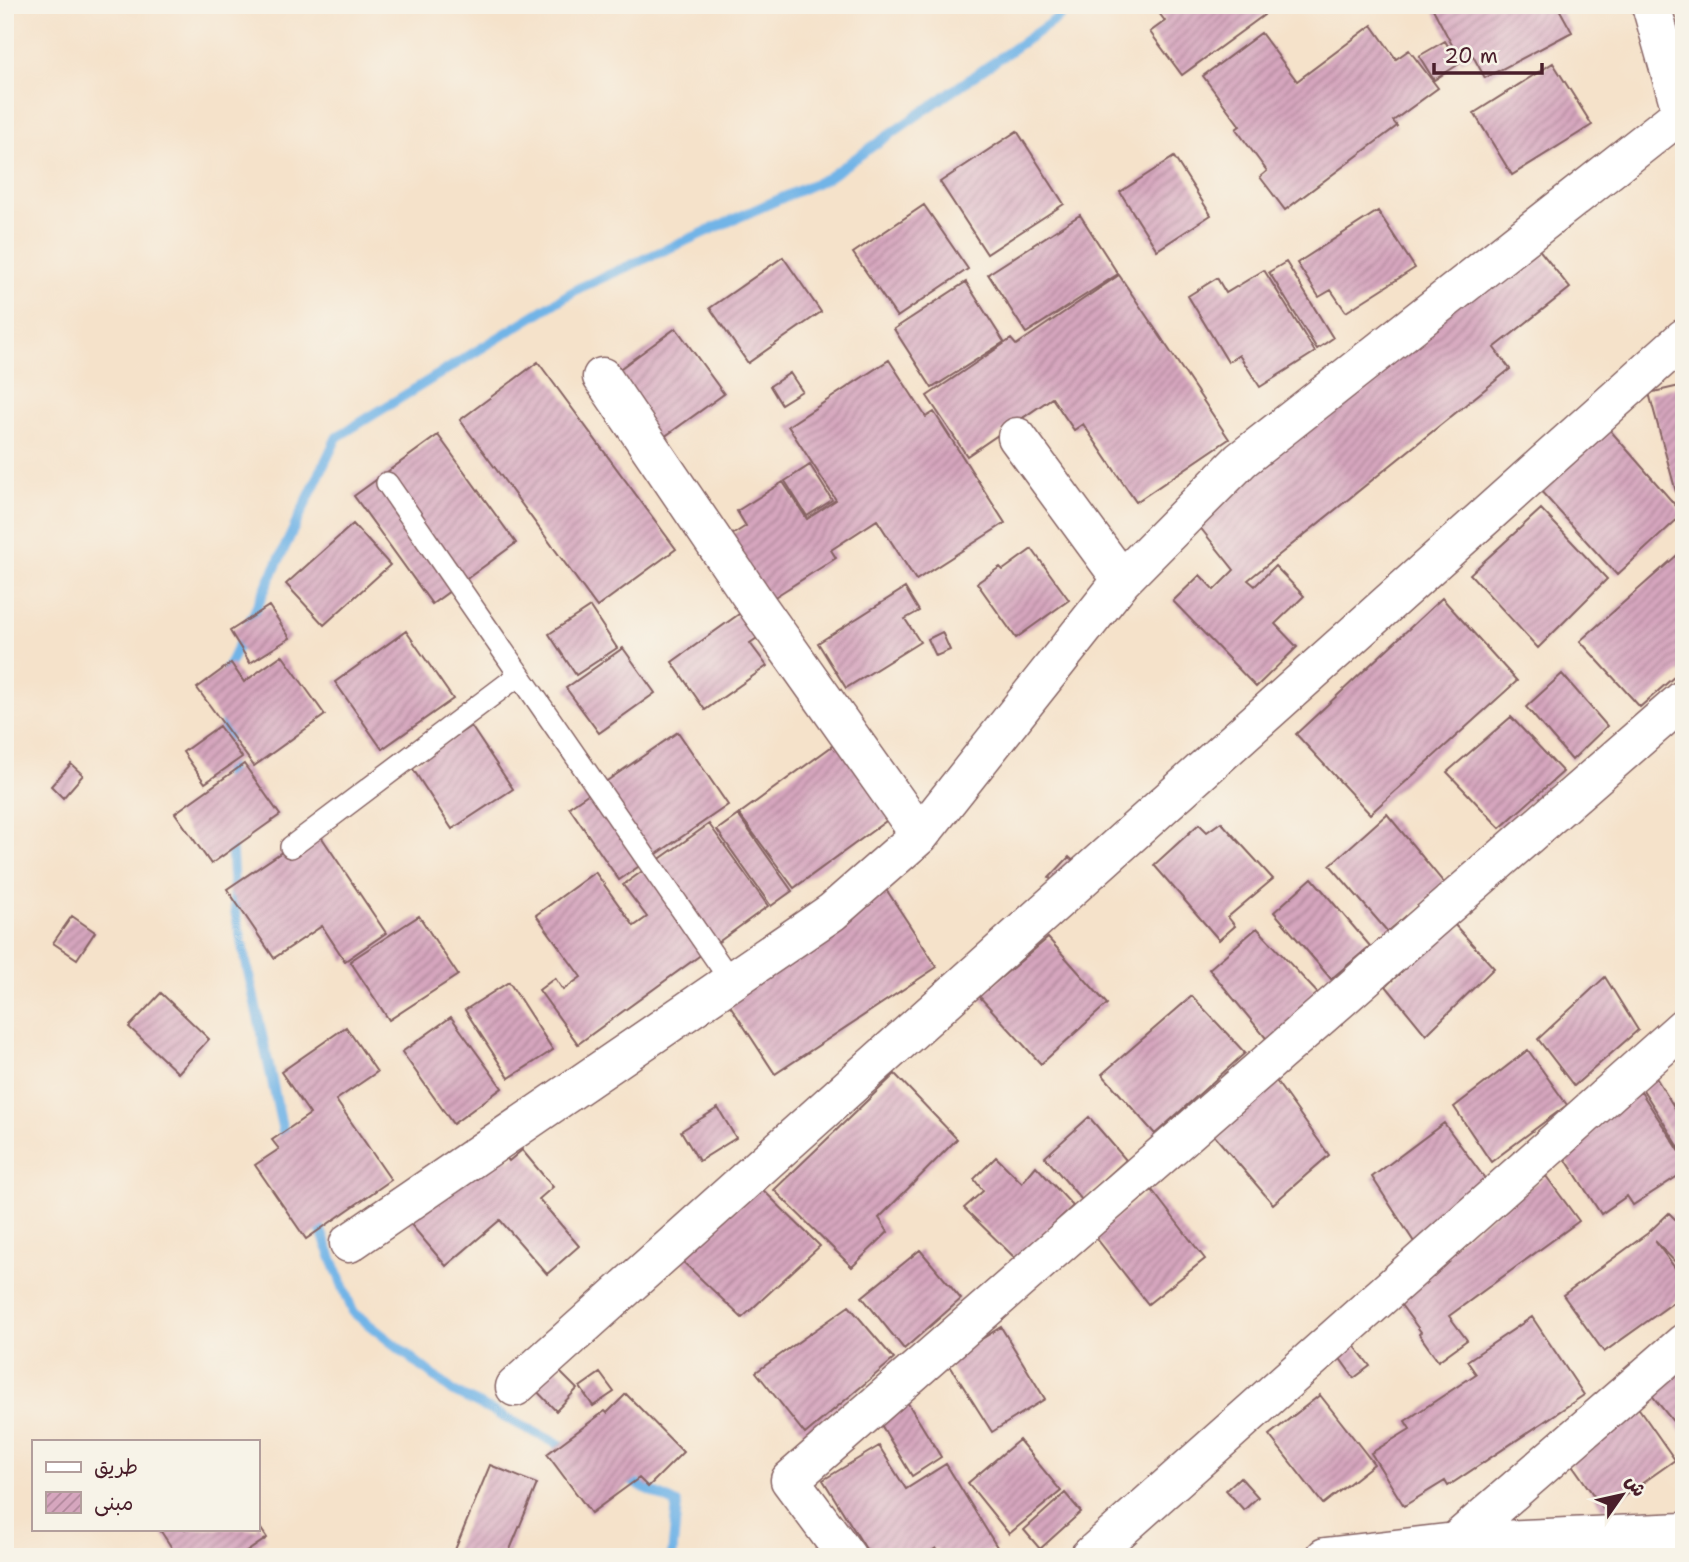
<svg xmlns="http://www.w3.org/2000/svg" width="1689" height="1562" font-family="'Shantell Sans','Playpen Sans Arabic',sans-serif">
  <defs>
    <pattern id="building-hatch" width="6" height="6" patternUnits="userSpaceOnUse" patternTransform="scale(1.75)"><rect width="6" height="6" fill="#d6a6be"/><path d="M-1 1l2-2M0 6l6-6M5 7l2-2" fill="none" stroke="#b0879b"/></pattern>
  </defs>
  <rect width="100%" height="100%" fill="#f7f3e8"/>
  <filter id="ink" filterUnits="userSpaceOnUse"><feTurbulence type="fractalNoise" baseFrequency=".0143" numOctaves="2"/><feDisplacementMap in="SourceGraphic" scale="14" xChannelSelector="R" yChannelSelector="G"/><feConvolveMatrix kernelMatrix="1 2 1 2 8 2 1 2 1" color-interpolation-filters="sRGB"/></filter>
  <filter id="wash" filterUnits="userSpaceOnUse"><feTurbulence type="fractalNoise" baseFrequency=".00686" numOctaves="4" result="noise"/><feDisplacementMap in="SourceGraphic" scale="28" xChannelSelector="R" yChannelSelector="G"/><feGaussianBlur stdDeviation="1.57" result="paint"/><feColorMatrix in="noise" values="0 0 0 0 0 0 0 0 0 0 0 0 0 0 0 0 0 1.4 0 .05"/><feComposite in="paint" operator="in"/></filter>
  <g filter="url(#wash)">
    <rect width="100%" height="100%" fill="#f5e2ca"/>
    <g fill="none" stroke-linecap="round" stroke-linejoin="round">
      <path stroke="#71b4e7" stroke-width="10" d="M 223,678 L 337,437 L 579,288 L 827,178 L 1059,17 L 1066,5
        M 225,715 L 229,787
        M 231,838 L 235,911 L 286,1145
        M 316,1218 L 353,1312 L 454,1392 L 572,1451
        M 621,1476 L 677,1504 L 672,1557"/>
    </g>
    <g id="blocks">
      <path fill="url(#building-hatch)" d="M 1161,5 L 1257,5 L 1264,15 L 1182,75 L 1150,32 L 1165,21 L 1156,9 Z
        M 1435,5 L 1557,5 L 1572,32 L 1485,78 L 1473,56 L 1461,62 L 1432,7 Z
        M 1372,25 L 1396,59 L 1409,50 L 1438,88 L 1393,121 L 1397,126 L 1285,210 L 1260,177 L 1267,171 L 1236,129 L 1240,126 L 1203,76 L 1261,33 L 1297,81 Z
        M 1445,41 L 1459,64 L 1434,80 L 1419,56 Z
        M 1553,63 L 1592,125 L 1512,175 L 1474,113 Z
        M 1017,131 L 1064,204 L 987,254 L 940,182 Z
        M 1174,157 L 1211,215 L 1157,250 L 1120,192 Z
        M 924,205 L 968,269 L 897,317 L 853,253 Z
        M 1378,211 L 1415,268 L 1346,312 L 1331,290 L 1319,297 L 1297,263 Z
        M 1080,215 L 1118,274 L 1026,333 L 988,274 Z
        M 1529,237 L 1570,288 L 1494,348 L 1510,369 L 1248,580 L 1255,586 L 1275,566 L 1304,596 L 1275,624 L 1297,647 L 1256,687 L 1173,601 L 1200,575 L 1214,590 L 1234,570 L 1187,511 Z
        M 783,257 L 821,312 L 748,363 L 710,308 Z
        M 1286,262 L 1333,338 L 1317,349 L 1269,272 Z
        M 1264,270 L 1315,352 L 1260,387 L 1239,355 L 1228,362 L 1188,296 L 1217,278 L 1226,293 Z
        M 1119,275 L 1229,439 L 1136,502 L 1083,424 L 1074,430 L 1052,398 L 967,456 L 927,396 L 1011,339 L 1016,345 Z
        M 966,282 L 1004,342 L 932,388 L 894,329 Z
        M 676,328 L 724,394 L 657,442 L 610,376 Z
        M 889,360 L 926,417 L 934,412 L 1005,523 L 916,580 L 877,520 L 831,550 L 836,558 L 762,605 L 721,542 L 746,526 L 737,511 L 783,482 L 807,519 L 836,500 L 788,426 Z
        M 538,362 L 676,549 L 597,607 L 460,420 Z
        M 790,373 L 802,391 L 781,404 L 770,386 Z
        M 1684,385 L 1684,490 L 1676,492 L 1649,393 Z
        M 1609,429 L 1683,514 L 1617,575 L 1539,489 Z
        M 438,435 L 516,543 L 432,604 L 354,496 Z
        M 810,465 L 832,500 L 807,516 L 785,481 Z
        M 1541,509 L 1607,579 L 1538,648 L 1470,574 Z
        M 353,524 L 390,565 L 324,625 L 286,584 Z
        M 1032,549 L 1069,600 L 1016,638 L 977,583 L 1000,567 L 1003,570 Z
        M 1684,549 L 1684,668 L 1640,707 L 1580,641 Z
        M 905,588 L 919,611 L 905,619 L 920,642 L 846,688 L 818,643 Z
        M 1442,598 L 1517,681 L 1370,814 L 1296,734 Z
        M 269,606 L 290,638 L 250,663 L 230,631 Z
        M 590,607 L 617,648 L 576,675 L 549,634 Z
        M 742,612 L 760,636 L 750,643 L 767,666 L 705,710 L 672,662 Z
        M 406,631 L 453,699 L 382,749 L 335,682 Z
        M 942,632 L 950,650 L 936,656 L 928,639 Z
        M 623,648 L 655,693 L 599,733 L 566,688 Z
        M 282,655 L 325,715 L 254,766 L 197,688 L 231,663 L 244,682 Z
        M 1562,674 L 1607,726 L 1572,760 L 1526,707 Z
        M 1511,717 L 1563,772 L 1500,828 L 1447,772 Z
        M 219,726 L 242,757 L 205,783 L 183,752 Z
        M 471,726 L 513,789 L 452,829 L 411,766 Z
        M 678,732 L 728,805 L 619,880 L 569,807 Z
        M 842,739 L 897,813 L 794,888 L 739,814 Z
        M 71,764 L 83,775 L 63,798 L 51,786 Z
        M 244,764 L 280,815 L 211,864 L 175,813 Z
        M 1387,814 L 1445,884 L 1388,932 L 1330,865 Z
        M 738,815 L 792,891 L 771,906 L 717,830 Z
        M 1221,822 L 1273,879 L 1228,917 L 1235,926 L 1219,940 L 1154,865 L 1199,824 L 1207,832 Z
        M 709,824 L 768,906 L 578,1044 L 539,990 L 555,978 L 563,990 L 581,977 L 536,915 L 595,872 L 634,926 L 647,917 L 623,885 Z
        M 316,829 L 386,933 L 345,961 L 322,926 L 274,958 L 227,889 Z
        M 1069,857 L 1080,867 L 1061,888 L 1049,878 Z
        M 1312,878 L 1370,946 L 1331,979 L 1274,912 Z
        M 882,883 L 937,967 L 775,1074 L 720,990 Z
        M 72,916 L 95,932 L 77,959 L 53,943 Z
        M 419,916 L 458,975 L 389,1020 L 350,961 Z
        M 1453,923 L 1494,968 L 1426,1035 L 1386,986 Z
        M 1257,928 L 1322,998 L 1270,1043 L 1209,969 Z
        M 1048,938 L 1107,1004 L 1041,1064 L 979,996 Z
        M 1605,977 L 1638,1030 L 1574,1086 L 1538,1039 Z
        M 509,982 L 553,1050 L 509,1078 L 465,1010 Z
        M 161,993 L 209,1039 L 178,1073 L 129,1027 Z
        M 1192,996 L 1245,1053 L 1155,1134 L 1102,1074 Z
        M 451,1017 L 502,1088 L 453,1124 L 402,1052 Z
        M 346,1027 L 377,1072 L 336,1100 L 391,1180 L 306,1239 L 255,1165 L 279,1149 L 272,1140 L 310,1114 L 281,1072 Z
        M 1528,1050 L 1567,1105 L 1491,1162 L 1454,1107 Z
        M 895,1074 L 957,1139 L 879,1218 L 888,1232 L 852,1267 L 774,1190 Z
        M 1655,1076 L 1684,1123 L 1684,1155 L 1640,1085 Z
        M 1274,1078 L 1329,1155 L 1273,1204 L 1212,1133 Z
        M 1641,1092 L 1684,1158 L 1684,1172 L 1633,1205 L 1627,1196 L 1601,1214 L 1557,1146 Z
        M 718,1108 L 736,1138 L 699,1161 L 681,1131 Z
        M 1089,1117 L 1126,1160 L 1082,1200 L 1045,1157 Z
        M 1444,1123 L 1486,1180 L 1414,1242 L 1372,1177 Z
        M 498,1147 L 509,1161 L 522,1150 L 553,1187 L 539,1199 L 579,1246 L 547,1274 L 500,1220 L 446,1266 L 402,1214 Z
        M 996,1157 L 1022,1183 L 1036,1166 L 1073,1206 L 1016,1259 L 964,1208 L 983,1191 L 974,1179 Z
        M 1546,1176 L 1579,1221 L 1449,1316 L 1467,1340 L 1438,1361 L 1419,1334 L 1421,1332 L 1390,1290 Z
        M 760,1187 L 820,1246 L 742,1318 L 678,1257 Z
        M 1152,1190 L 1205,1259 L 1148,1304 L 1094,1235 Z
        M 1669,1213 L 1684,1228 L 1684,1271 L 1655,1241 L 1684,1280 L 1684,1295 L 1604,1352 L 1563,1295 L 1648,1233 Z
        M 920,1250 L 961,1299 L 904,1349 L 862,1297 Z
        M 849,1306 L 894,1359 L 805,1434 L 756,1372 Z
        M 1532,1317 L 1584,1395 L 1448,1486 L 1445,1481 L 1404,1506 L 1371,1453 L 1410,1429 L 1405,1421 L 1476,1374 L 1467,1361 Z
        M 1001,1327 L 1045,1399 L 992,1432 L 947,1361 Z
        M 1349,1339 L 1370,1366 L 1354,1378 L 1334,1350 Z
        M 1684,1355 L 1684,1435 L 1645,1387 Z
        M 554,1366 L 577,1389 L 556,1411 L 533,1387 Z
        M 600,1373 L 614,1392 L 593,1406 L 580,1387 Z
        M 626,1394 L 683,1452 L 648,1487 L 639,1478 L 591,1513 L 547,1454 L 605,1411 L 607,1413 Z
        M 1320,1395 L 1374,1464 L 1323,1504 L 1269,1435 Z
        M 906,1400 L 941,1457 L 912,1476 L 877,1418 Z
        M 1637,1406 L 1675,1460 L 1604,1510 L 1566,1456 Z
        M 1019,1440 L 1061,1491 L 1009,1534 L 968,1483 Z
        M 879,1446 L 906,1489 L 946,1464 L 997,1547 L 980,1557 L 942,1557 L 936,1548 L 922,1557 L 871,1557 L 823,1480 Z
        M 490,1465 L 537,1484 L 507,1557 L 452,1557 Z
        M 1240,1477 L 1258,1497 L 1244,1510 L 1226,1490 Z
        M 1065,1493 L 1081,1512 L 1040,1549 L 1024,1530 Z
        M 257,1523 L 267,1538 L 239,1557 L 178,1557 L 160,1530 L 162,1529 L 257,1529 Z"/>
    </g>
  </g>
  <g filter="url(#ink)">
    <use href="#blocks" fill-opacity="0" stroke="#866363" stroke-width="2"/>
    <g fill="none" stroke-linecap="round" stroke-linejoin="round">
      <g stroke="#866363" stroke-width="24">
        <path id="lane" d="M 387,483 L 731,981
          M 291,847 L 519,675"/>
      </g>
      <g stroke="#866363" stroke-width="41">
        <path id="street" d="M 602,377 L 759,608 L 920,835
          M 1017,437 L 1122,580
          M 349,1243 L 832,912 L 920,835 L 1122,580 L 1241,460 L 1682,113
          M 515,1387 L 1684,338
          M 1455,1542 L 1684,1343
          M 847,1557 L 790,1480 L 1684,699
          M 1089,1557 L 1684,1027
          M 1325,1557 L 1455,1542 L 1684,1532"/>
      </g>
      <g stroke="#866363" stroke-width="41">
        <path id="secondary" d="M 1651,5 L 1684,121"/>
      </g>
      <use href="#lane" stroke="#fff" stroke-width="21"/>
      <use href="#street" stroke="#fff" stroke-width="38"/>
      <use href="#secondary" stroke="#fff" stroke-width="38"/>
    </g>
  </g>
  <rect width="1689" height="1562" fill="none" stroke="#f7f3e8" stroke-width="28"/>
  <rect x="32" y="1440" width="228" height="91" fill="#f7f3e8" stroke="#b29e9c" stroke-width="2"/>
  <rect x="46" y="1462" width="35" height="10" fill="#ffffff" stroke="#b29e9c" stroke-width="2"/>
  <text x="94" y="1474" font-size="21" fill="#4a1f2b">طريق</text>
  <rect x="46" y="1492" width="35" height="21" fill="url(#building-hatch)" stroke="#b29e9c" stroke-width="2"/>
  <text x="94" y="1510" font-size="21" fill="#4a1f2b">مبنى</text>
  <g transform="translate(1622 1495) rotate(56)" stroke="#f7f3e8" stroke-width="5" paint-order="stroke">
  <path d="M0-5L12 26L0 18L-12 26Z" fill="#4a1f2b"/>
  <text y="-10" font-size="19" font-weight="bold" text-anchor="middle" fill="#4a1f2b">ش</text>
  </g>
  <path d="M1434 63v10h108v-10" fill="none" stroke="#4a1f2b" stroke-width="3.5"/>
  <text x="1444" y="63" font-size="21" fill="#4a1f2b" stroke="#f7f3e8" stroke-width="5" paint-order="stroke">20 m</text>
</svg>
